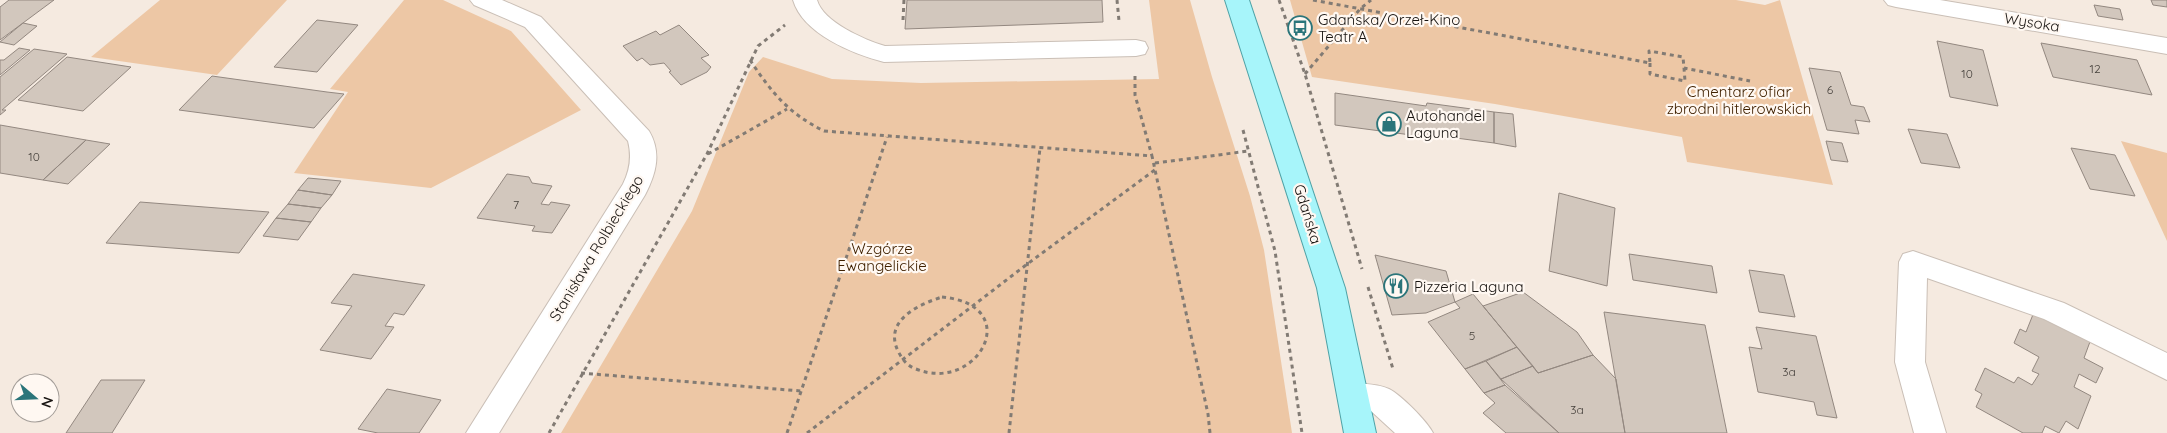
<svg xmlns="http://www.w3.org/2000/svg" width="2167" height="433" font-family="Quicksand,sans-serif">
  <rect width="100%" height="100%" fill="#f5eae0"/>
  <path fill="#edc7a5" d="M 160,0 L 287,0 L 217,75 L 91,57 Z
    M 404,0 L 443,0 L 511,31 L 581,110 L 431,188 L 294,173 L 348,92 L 330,89 Z
    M 1149,0 L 1190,0 L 1212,77 L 1250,196 L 1264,250 L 1292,433 L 561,433 L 692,211 L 749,72 L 763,57 L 832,79 L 921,83 L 1159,79 Z
    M 1290,0 L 1736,0 L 1765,5 L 1780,0 L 1833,185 L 1687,162 L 1682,137 L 1495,104 L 1312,77 Z
    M 2121,141 L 2167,153 L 2167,241 Z"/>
  <path fill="#d2c7bd" stroke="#938880" d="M 9,0 L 54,0 L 0,40 L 0,7 Z
    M 907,0 L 1102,0 L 1103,22 L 905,29 Z
    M 2151,0 L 2167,0 L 2167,7 L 2153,5 Z
    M 2094,5 L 2120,9 L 2123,20 L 2098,16 Z
    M 317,20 L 358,25 L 317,72 L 274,67 Z
    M 23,23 L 37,26 L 14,45 L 0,42 Z
    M 679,25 L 709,55 L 701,58 L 711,67 L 707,72 L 681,85 L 669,72 L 671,71 L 664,63 L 650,65 L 642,58 L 637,61 L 623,46 L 656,31 L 660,35 Z
    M 1937,41 L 1983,50 L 1998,106 L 1950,97 Z
    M 2041,43 L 2137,60 L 2152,95 L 2053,77 Z
    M 19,48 L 30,50 L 0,75 L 0,60 L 4,60 Z
    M 34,49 L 67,54 L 2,110 L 6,110 L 0,115 L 0,77 Z
    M 67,57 L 131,67 L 83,111 L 18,100 Z
    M 1809,68 L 1840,72 L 1851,105 L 1864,107 L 1870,122 L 1855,120 L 1859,134 L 1827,130 Z
    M 212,76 L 327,92 L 344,94 L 314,128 L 179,110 Z
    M 1335,93 L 1426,106 L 1427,103 L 1494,112 L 1494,143 L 1433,135 L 1434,138 L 1335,125 Z
    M 1494,112 L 1513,114 L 1516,147 L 1494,143 Z
    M 0,125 L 86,140 L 43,180 L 0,173 Z
    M 1908,129 L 1947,134 L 1960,168 L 1921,163 Z
    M 86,140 L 110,144 L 68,184 L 43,180 Z
    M 1826,141 L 1842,143 L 1848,162 L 1831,160 Z
    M 2071,148 L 2115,155 L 2135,196 L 2090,189 Z
    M 507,174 L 529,177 L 532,183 L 552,186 L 541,204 L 549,205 L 551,202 L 570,205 L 552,233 L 532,231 L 535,226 L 477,218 Z
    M 308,178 L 341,181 L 332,195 L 298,190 Z
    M 298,190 L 332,195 L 321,208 L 288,204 Z
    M 1559,193 L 1615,208 L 1607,286 L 1549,271 Z
    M 140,202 L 269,212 L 239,253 L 106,243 Z
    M 288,204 L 321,208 L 311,222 L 276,218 Z
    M 276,218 L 311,222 L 298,240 L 263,236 Z
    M 1629,254 L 1712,266 L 1717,293 L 1633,280 Z
    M 1375,255 L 1446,271 L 1455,302 L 1426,313 L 1392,315 Z
    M 1749,270 L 1784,275 L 1795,317 L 1759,312 Z
    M 353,274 L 425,285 L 404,315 L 394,313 L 385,326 L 394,327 L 371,359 L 320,350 L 352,306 L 331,303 Z
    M 1523,292 L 1577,332 L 1593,355 L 1538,373 L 1483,306 Z
    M 1473,294 L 1517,347 L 1465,369 L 1428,322 L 1460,308 L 1455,302 Z
    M 1604,312 L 1705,325 L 1727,433 L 1625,433 Z
    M 2034,312 L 2091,339 L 2084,358 L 2103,368 L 2096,383 L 2079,374 L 2074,387 L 2091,396 L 2078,429 L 2066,421 L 2059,433 L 2045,426 L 2042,433 L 2023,433 L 1976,407 L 1982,394 L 1975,390 L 1985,368 L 2014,383 L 2018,377 L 2032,385 L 2039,374 L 2032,371 L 2039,357 L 2014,343 L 2020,329 L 2026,332 Z
    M 1756,327 L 1816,336 L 1837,418 L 1817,415 L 1814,402 L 1758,392 L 1749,347 L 1762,349 Z
    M 1517,347 L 1533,366 L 1501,379 L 1486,361 Z
    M 1593,355 L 1616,379 L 1625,433 L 1559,433 L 1501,379 L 1533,366 L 1538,373 Z
    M 1486,361 L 1505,385 L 1484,393 L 1465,369 Z
    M 101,380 L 145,380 L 112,433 L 66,433 Z
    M 1505,385 L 1559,433 L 1506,433 L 1483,413 L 1495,403 L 1484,393 Z
    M 387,389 L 441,400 L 419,433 L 378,433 L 358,429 Z"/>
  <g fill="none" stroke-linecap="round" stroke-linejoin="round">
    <g stroke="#cabfb6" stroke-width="2">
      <path id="minor" d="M 470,0 L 502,0 L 541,17 L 649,131 C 662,153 656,174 645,195 L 499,433 L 466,433 L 623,184 C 630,170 632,157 628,141 L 525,27 L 474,5 Z
        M 793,0 L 817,0 C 823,22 865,40 885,46 L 1136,40 L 1145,42 L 1148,48 L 1145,54 L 1136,56 L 884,62 C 853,54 803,34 793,0 Z
        M 1884,0 L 1940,0 L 2167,38 L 2167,54 L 1896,7 L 1888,5 Z
        M 1913,251 L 2064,303 L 2167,353 L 2167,380 L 2044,319 L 1927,278 L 1925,362 L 1946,433 L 1914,433 L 1895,362 L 1899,262 L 1903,254 Z
        M 1354,383 C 1365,384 1378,384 1389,389 C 1401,395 1427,421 1433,433 L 1395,433 L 1371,411 L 1354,409 L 1343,405 L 1338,396 L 1343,387 Z"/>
    </g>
    <g stroke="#4fa2a6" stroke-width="2">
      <path id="major" d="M 1225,0 L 1249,0 L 1345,288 L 1376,433 L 1344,433 L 1317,288 Z"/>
    </g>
    <path stroke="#827b74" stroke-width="3" stroke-dasharray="4 4" stroke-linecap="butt" d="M 1117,0 L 1119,21
      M 1279,0 L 1305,74 L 1362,269
      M 1313,0 L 1650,63 L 1649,51 L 1683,57 L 1684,68 L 1750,81
      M 903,20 L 904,0
      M 750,60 C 772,93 788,113 824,131 L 1152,156 L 1208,414 L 1210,433
      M 1650,63 L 1650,74 L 1685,81 L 1684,68
      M 1305,74 L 1360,9 L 1371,0
      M 1135,76 L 1135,95 L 1152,156
      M 1243,130 L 1275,251 L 1302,433
      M 708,154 L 787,109
      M 1155,163 L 1249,151
      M 1368,287 L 1393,369
      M 942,297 C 1026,305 978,394 916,369 C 907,366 902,359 898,351 C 883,320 920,304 942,297 Z
      M 581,373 L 801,391
      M 549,433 L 707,154 L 758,46 L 785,25
      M 787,433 L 887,137
      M 807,433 L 1026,265 L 1156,169
      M 1009,433 L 1040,148"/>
    <use href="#minor" fill="#fff" fill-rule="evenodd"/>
    <use href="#major" fill="#a7f5fa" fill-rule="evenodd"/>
  </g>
  <defs>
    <g id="bus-ring" transform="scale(1.25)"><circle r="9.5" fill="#fff8f2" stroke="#2b757a" stroke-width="1.5"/><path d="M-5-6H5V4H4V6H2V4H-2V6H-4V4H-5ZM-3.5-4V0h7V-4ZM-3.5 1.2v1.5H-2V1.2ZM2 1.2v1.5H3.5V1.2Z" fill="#2b757a"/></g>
    <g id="shop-ring" transform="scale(1.25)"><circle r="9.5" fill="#fff8f2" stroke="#2b757a" stroke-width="1.5"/><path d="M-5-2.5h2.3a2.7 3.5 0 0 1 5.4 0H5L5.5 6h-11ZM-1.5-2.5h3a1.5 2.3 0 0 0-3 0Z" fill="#2b757a"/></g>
    <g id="restaurant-ring" transform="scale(1.25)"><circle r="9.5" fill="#fff8f2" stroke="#2b757a" stroke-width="1.5"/><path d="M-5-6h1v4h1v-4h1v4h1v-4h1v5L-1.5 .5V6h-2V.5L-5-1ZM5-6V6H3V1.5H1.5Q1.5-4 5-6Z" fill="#2b757a"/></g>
  </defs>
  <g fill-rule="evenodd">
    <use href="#bus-ring" x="1300" y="28"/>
    <use href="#shop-ring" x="1389" y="124"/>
    <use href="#restaurant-ring" x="1396" y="286"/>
  </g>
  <g text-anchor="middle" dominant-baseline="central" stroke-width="4.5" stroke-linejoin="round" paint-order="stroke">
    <g font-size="12" fill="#46413c">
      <text x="2095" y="68">12</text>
      <text x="1967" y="73">10</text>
      <text x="1830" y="89">6</text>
      <text x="34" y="156">10</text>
      <text x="516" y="204">7</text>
      <text x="1472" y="335">5</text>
      <text x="1789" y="371">3a</text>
      <text x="1577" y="409">3a</text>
    </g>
    <g font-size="15" fill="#181411" stroke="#fff8f2" text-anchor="start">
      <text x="1318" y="19">Gdańska/Orzeł-Kino<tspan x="1318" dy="17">Teatr A</tspan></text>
      <text x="1406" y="115">Autohandel<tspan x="1406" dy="17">Laguna</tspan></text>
      <text x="1414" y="286">Pizzeria Laguna</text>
    </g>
    <g font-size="15" fill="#181411" stroke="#fff8f2">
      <text transform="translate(2032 22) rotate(9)">Wysoka</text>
      <text transform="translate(1308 214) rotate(73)">Gdańska</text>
      <text transform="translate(596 248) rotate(-59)">Stanisława Rolbieckiego</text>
    </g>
    <g font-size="15" fill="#402100" stroke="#fff8f2">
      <text x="1739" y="91">Cmentarz ofiar<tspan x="1739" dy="17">zbrodni hitlerowskich</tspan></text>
      <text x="882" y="248">Wzgórze<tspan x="882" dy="17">Ewangelickie</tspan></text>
    </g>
  </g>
  <g transform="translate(35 398) rotate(109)"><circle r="24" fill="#fff8f2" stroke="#a39d98"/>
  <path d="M0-4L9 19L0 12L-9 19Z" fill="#2b757a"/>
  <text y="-8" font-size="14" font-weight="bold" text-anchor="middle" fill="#181411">N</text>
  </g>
</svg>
